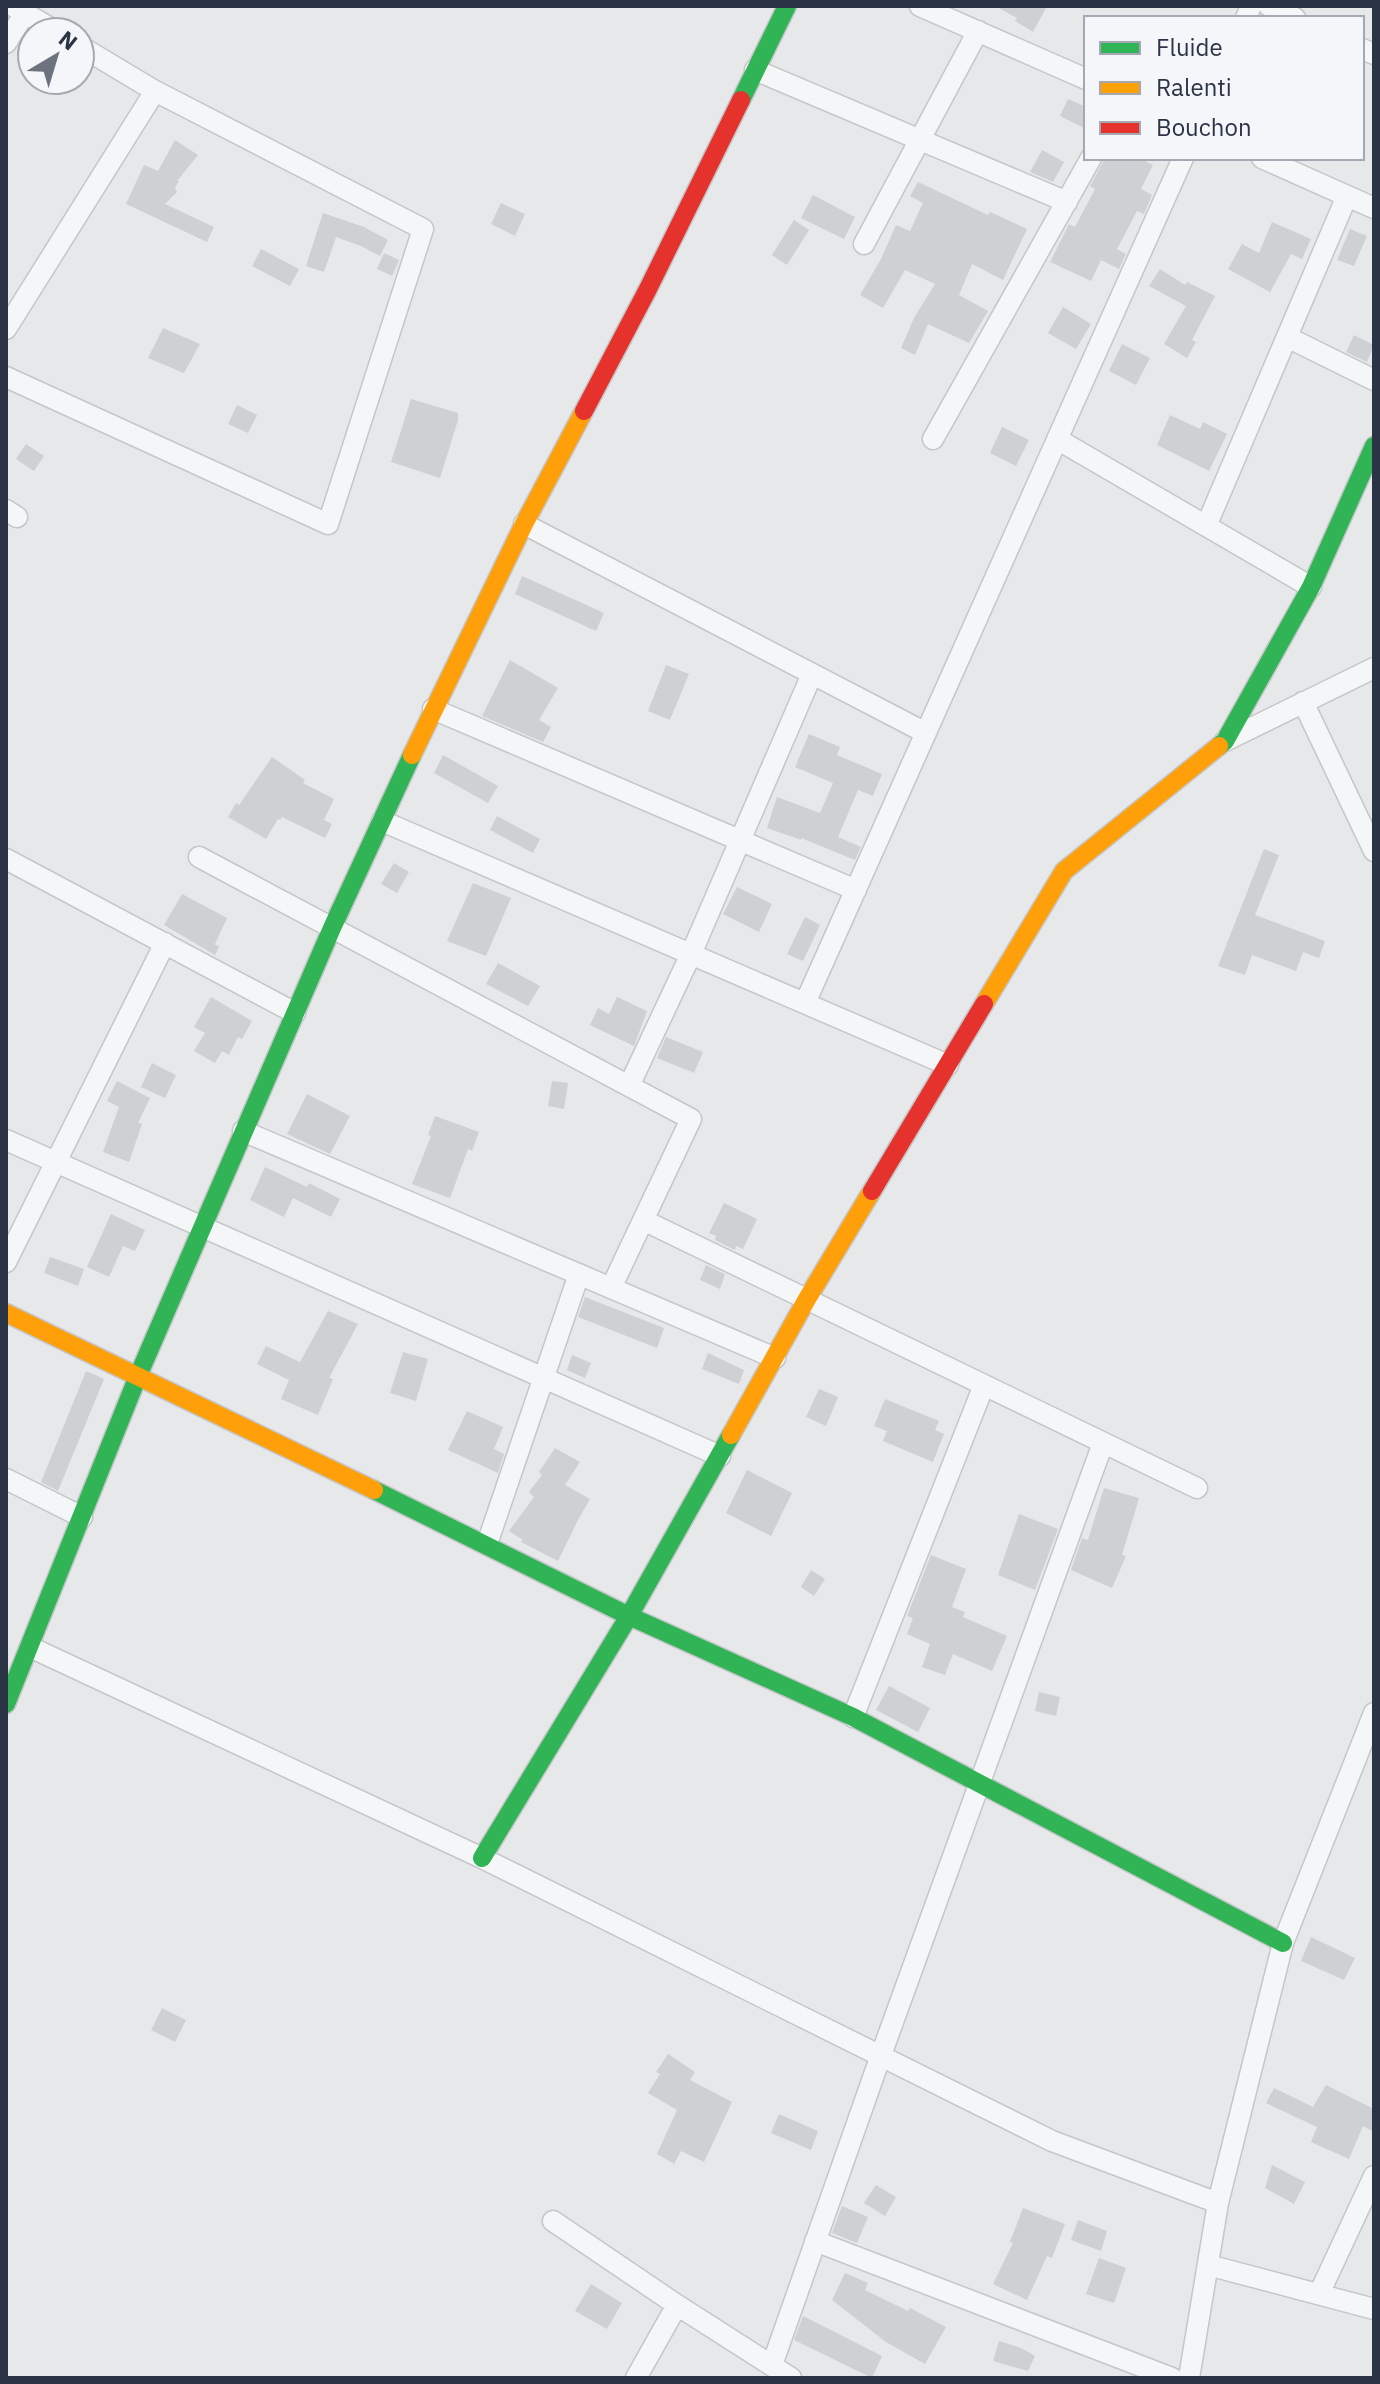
<svg xmlns="http://www.w3.org/2000/svg" width="1380" height="2384" font-family="'IBM Plex Sans',sans-serif">
  <rect width="100%" height="100%" fill="#e6e8ea"/>
  <path fill="#ced0d3" d="M 995,6 L 1047,6 L 1033,32 L 1015,21 L 1017,18 Z
    M 1068,99 L 1086,107 L 1086,129 L 1060,116 Z
    M 175,140 L 198,155 L 177,181 L 179,181 L 175,187 L 177,192 L 165,204 L 214,227 L 207,242 L 126,204 L 144,165 L 158,171 Z
    M 1042,150 L 1064,162 L 1053,182 L 1030,172 Z
    M 1105,158 L 1139,158 L 1153,165 L 1141,189 L 1152,195 L 1144,214 L 1137,211 L 1117,249 L 1126,254 L 1119,269 L 1101,260 L 1091,281 L 1050,262 L 1069,224 L 1075,227 L 1095,189 L 1090,186 Z
    M 918,182 L 988,215 L 990,212 L 1027,229 L 1003,280 L 972,264 L 959,295 L 988,311 L 969,343 L 928,324 L 915,355 L 901,348 L 914,318 L 935,284 L 905,270 L 883,308 L 860,295 L 881,259 L 896,225 L 910,231 L 923,203 L 910,196 Z
    M 813,195 L 855,217 L 844,239 L 801,218 Z
    M 501,203 L 525,214 L 515,236 L 491,224 Z
    M 323,213 L 364,227 L 388,240 L 380,256 L 361,246 L 336,237 L 324,272 L 306,266 Z
    M 794,220 L 809,230 L 787,265 L 772,255 Z
    M 1272,222 L 1311,239 L 1302,259 L 1291,254 L 1270,292 L 1228,269 L 1242,244 L 1259,253 Z
    M 1350,229 L 1367,236 L 1354,266 L 1337,260 Z
    M 261,249 L 299,269 L 290,286 L 252,266 Z
    M 384,253 L 399,260 L 392,276 L 377,269 Z
    M 1160,269 L 1185,285 L 1187,282 L 1215,296 L 1192,340 L 1196,342 L 1187,358 L 1164,344 L 1186,306 L 1149,286 Z
    M 1063,307 L 1091,324 L 1076,349 L 1048,333 Z
    M 163,328 L 200,344 L 184,373 L 148,358 Z
    M 1354,335 L 1374,345 L 1367,362 L 1346,352 Z
    M 1122,344 L 1150,358 L 1136,385 L 1109,371 Z
    M 411,399 L 458,413 L 458,420 L 440,478 L 391,462 Z
    M 237,405 L 257,415 L 248,433 L 228,424 Z
    M 1170,415 L 1200,429 L 1203,422 L 1227,434 L 1209,471 L 1157,445 Z
    M 1002,427 L 1029,440 L 1016,466 L 990,453 Z
    M 26,444 L 44,456 L 34,471 L 16,459 Z
    M 522,576 L 604,613 L 596,631 L 515,594 Z
    M 510,660 L 558,688 L 539,720 L 551,727 L 543,742 L 482,716 Z
    M 666,665 L 689,674 L 670,720 L 648,711 Z
    M 809,734 L 840,747 L 837,755 L 882,774 L 873,796 L 858,790 L 838,837 L 861,847 L 855,860 L 801,838 L 801,840 L 767,828 L 777,797 L 820,813 L 833,783 L 795,767 Z
    M 443,755 L 498,786 L 488,803 L 434,773 Z
    M 272,757 L 305,780 L 303,783 L 334,799 L 324,820 L 332,824 L 325,838 L 282,817 L 280,820 L 278,819 L 266,839 L 228,817 L 236,803 L 239,805 Z
    M 497,816 L 540,839 L 533,853 L 490,830 Z
    M 1264,849 L 1279,855 L 1255,915 L 1325,941 L 1319,958 L 1303,952 L 1296,971 L 1252,955 L 1245,975 L 1218,966 Z
    M 394,863 L 409,872 L 397,893 L 381,884 Z
    M 473,883 L 511,898 L 486,956 L 447,941 Z
    M 737,887 L 772,904 L 759,932 L 723,914 Z
    M 182,894 L 227,918 L 215,944 L 219,947 L 215,955 L 164,925 Z
    M 805,917 L 820,925 L 803,961 L 787,954 Z
    M 498,963 L 540,986 L 528,1006 L 486,984 Z
    M 211,997 L 252,1021 L 242,1039 L 238,1037 L 229,1055 L 222,1051 L 215,1063 L 194,1051 L 205,1033 L 194,1027 Z
    M 617,997 L 647,1011 L 634,1046 L 590,1025 L 598,1008 L 609,1014 Z
    M 666,1037 L 703,1052 L 694,1073 L 657,1058 Z
    M 152,1063 L 176,1075 L 165,1098 L 141,1087 Z
    M 117,1081 L 150,1098 L 138,1123 L 142,1124 L 129,1162 L 103,1152 L 119,1107 L 107,1101 Z
    M 552,1081 L 568,1083 L 564,1109 L 548,1106 Z
    M 307,1094 L 350,1116 L 330,1154 L 287,1134 Z
    M 435,1116 L 479,1132 L 472,1151 L 468,1149 L 450,1198 L 412,1184 L 431,1136 L 428,1135 Z
    M 265,1167 L 307,1187 L 309,1183 L 340,1199 L 331,1217 L 293,1198 L 284,1217 L 250,1200 Z
    M 724,1203 L 757,1219 L 743,1249 L 736,1246 L 735,1250 L 715,1240 L 716,1236 L 709,1233 Z
    M 111,1214 L 145,1230 L 135,1251 L 123,1246 L 109,1277 L 87,1267 Z
    M 50,1257 L 84,1269 L 78,1286 L 44,1273 Z
    M 706,1265 L 725,1274 L 720,1289 L 700,1280 Z
    M 585,1297 L 664,1328 L 657,1348 L 578,1317 Z
    M 328,1311 L 358,1324 L 329,1378 L 333,1379 L 318,1415 L 281,1399 L 289,1380 L 257,1364 L 266,1346 L 300,1362 Z
    M 403,1352 L 428,1359 L 416,1401 L 390,1393 Z
    M 708,1353 L 744,1370 L 739,1384 L 702,1369 Z
    M 572,1355 L 591,1363 L 585,1378 L 567,1370 Z
    M 86,1371 L 104,1379 L 58,1491 L 41,1482 Z
    M 819,1389 L 838,1397 L 826,1426 L 806,1417 Z
    M 885,1399 L 939,1421 L 935,1430 L 944,1434 L 933,1462 L 883,1441 L 887,1431 L 874,1426 Z
    M 467,1411 L 503,1427 L 494,1449 L 504,1454 L 498,1473 L 448,1450 Z
    M 555,1448 L 580,1462 L 565,1485 L 590,1499 L 578,1520 L 558,1561 L 521,1542 L 523,1540 L 509,1531 L 534,1497 L 529,1492 L 542,1475 L 539,1472 Z
    M 747,1470 L 792,1493 L 771,1536 L 726,1513 Z
    M 1104,1488 L 1139,1498 L 1122,1555 L 1126,1556 L 1112,1588 L 1071,1570 L 1082,1538 L 1088,1540 Z
    M 1019,1514 L 1058,1529 L 1035,1590 L 998,1575 Z
    M 931,1555 L 966,1569 L 952,1607 L 965,1612 L 963,1617 L 1007,1636 L 992,1671 L 953,1654 L 945,1675 L 922,1667 L 930,1644 L 907,1634 L 913,1618 L 907,1616 Z
    M 811,1570 L 825,1579 L 814,1596 L 801,1587 Z
    M 889,1686 L 930,1708 L 918,1732 L 876,1710 Z
    M 1039,1692 L 1060,1697 L 1056,1716 L 1035,1711 Z
    M 1311,1937 L 1355,1958 L 1344,1980 L 1301,1961 Z
    M 162,2008 L 186,2020 L 175,2042 L 151,2030 Z
    M 668,2054 L 695,2072 L 690,2080 L 732,2102 L 704,2162 L 681,2151 L 674,2164 L 657,2154 L 677,2110 L 648,2093 L 660,2074 L 656,2072 Z
    M 1326,2085 L 1374,2109 L 1374,2132 L 1363,2126 L 1349,2159 L 1311,2142 L 1317,2127 L 1266,2103 L 1274,2088 L 1313,2107 Z
    M 779,2114 L 818,2131 L 811,2150 L 771,2133 Z
    M 1272,2165 L 1305,2182 L 1294,2204 L 1265,2188 Z
    M 876,2185 L 896,2197 L 885,2216 L 864,2203 Z
    M 842,2206 L 868,2217 L 857,2243 L 832,2233 Z
    M 1023,2208 L 1065,2224 L 1052,2258 L 1047,2256 L 1027,2300 L 993,2284 L 1013,2243 L 1010,2242 Z
    M 1078,2220 L 1107,2231 L 1101,2251 L 1071,2240 Z
    M 1099,2258 L 1126,2268 L 1114,2303 L 1086,2294 Z
    M 845,2273 L 868,2283 L 865,2290 L 908,2311 L 910,2308 L 946,2327 L 925,2364 L 886,2342 L 832,2300 Z
    M 591,2284 L 622,2303 L 607,2329 L 575,2311 Z
    M 803,2316 L 882,2356 L 872,2378 L 794,2340 Z
    M 999,2341 L 1021,2348 L 1035,2356 L 1028,2371 L 993,2361 Z"/>
  <g fill="none" stroke-linecap="round" stroke-linejoin="round">
    <g stroke="#c4c6c8" stroke-width="23">
      <path id="street" d="M 13,6 L 57,32
        M 920,6 L 1086,79
        M 1269,6 L 1295,18
        M 1246,18 L 1251,6
        M 6,43 L 25,13
        M 1362,49 L 1374,54
        M 755,70 L 1067,202
        M 1262,158 L 1374,208
        M 864,244 L 978,31
        M 6,329 L 155,91
        M 1287,337 L 1374,380
        M 6,377 L 328,524 L 423,229 L 155,91 L 80,46
        M 933,439 L 1091,158
        M 1057,439 L 1311,587
        M 6,510 L 17,517
        M 524,524 L 926,733
        M 1207,524 L 1347,196
        M 1303,702 L 1374,851
        M 433,709 L 856,890
        M 1225,741 L 1374,668
        M 382,821 L 948,1065
        M 199,857 L 691,1119 L 611,1288
        M 6,859 L 295,1013
        M 805,1003 L 1183,158
        M 629,1086 L 691,954 L 812,674
        M 243,1131 L 775,1358
        M 6,1140 L 720,1456
        M 643,1220 L 1197,1488
        M 6,1262 L 165,943
        M 6,1479 L 82,1517
        M 487,1544 L 579,1274
        M 30,1647 L 482,1858 L 1052,2141 L 1218,2203
        M 853,1717 L 984,1385
        M 553,2221 L 677,2305 L 791,2378
        M 815,2241 L 1172,2378
        M 1208,2265 L 1374,2309
        M 1319,2294 L 1374,2176
        M 772,2365 L 881,2055 L 1103,1443
        M 636,2378 L 677,2305
        M 1189,2378 L 1218,2203 L 1283,1943 L 1374,1713"/>
    </g>
    <g stroke="#c4c6c8" stroke-width="21">
      <path id="fast" d="M 741,100 L 787,6
        M 1219,746 L 1225,741 L 1311,587 L 1374,446
        M 374,1490 L 629,1616 L 853,1717 L 1283,1943
        M 6,1704 L 138,1376 L 332,928 L 412,755
        M 482,1858 L 629,1616 L 731,1435"/>
    </g>
    <g stroke="#c4c6c8" stroke-width="21">
      <path id="slow" d="M 412,755 L 524,524 L 584,411
        M 984,1004 L 1064,871 L 1219,746
        M 6,1313 L 374,1490
        M 731,1435 L 807,1299 L 872,1191"/>
    </g>
    <g stroke="#c4c6c8" stroke-width="21">
      <path id="jam" d="M 584,411 L 648,289 L 741,100
        M 872,1191 L 984,1004"/>
    </g>
    <use href="#street" stroke="#f5f6f7" stroke-width="20"/>
    <use href="#fast" stroke="#30b455" stroke-width="18"/>
    <use href="#slow" stroke="#ff9f0a" stroke-width="18"/>
    <use href="#jam" stroke="#e5322d" stroke-width="18"/>
  </g>
  <rect width="1380" height="2384" fill="none" stroke="#2b3445" stroke-width="16"/>
  <rect x="1084" y="16" width="280" height="144" fill="#f4f6f9" stroke="#a4a8b1" stroke-width="2"/>
  <rect x="1100" y="42" width="40" height="12" fill="#30b455" stroke="#a4a8b1" stroke-width="2"/>
  <text x="1156" y="56" font-size="24" fill="#2b3445">Fluide</text>
  <rect x="1100" y="82" width="40" height="12" fill="#ff9f0a" stroke="#a4a8b1" stroke-width="2"/>
  <text x="1156" y="96" font-size="24" fill="#2b3445">Ralenti</text>
  <rect x="1100" y="122" width="40" height="12" fill="#e5322d" stroke="#a4a8b1" stroke-width="2"/>
  <text x="1156" y="136" font-size="24" fill="#2b3445">Bouchon</text>
  <g transform="translate(56 56) rotate(38)"><circle r="38" fill="#f4f6f9" stroke="#a4a8b1" stroke-width="2"/>
  <path d="M0-6L14 30L0 20L-14 30Z" fill="#6c737f"/>
  <text y="-12" font-size="22" font-weight="bold" text-anchor="middle" fill="#2b3445">N</text>
  </g>
</svg>
